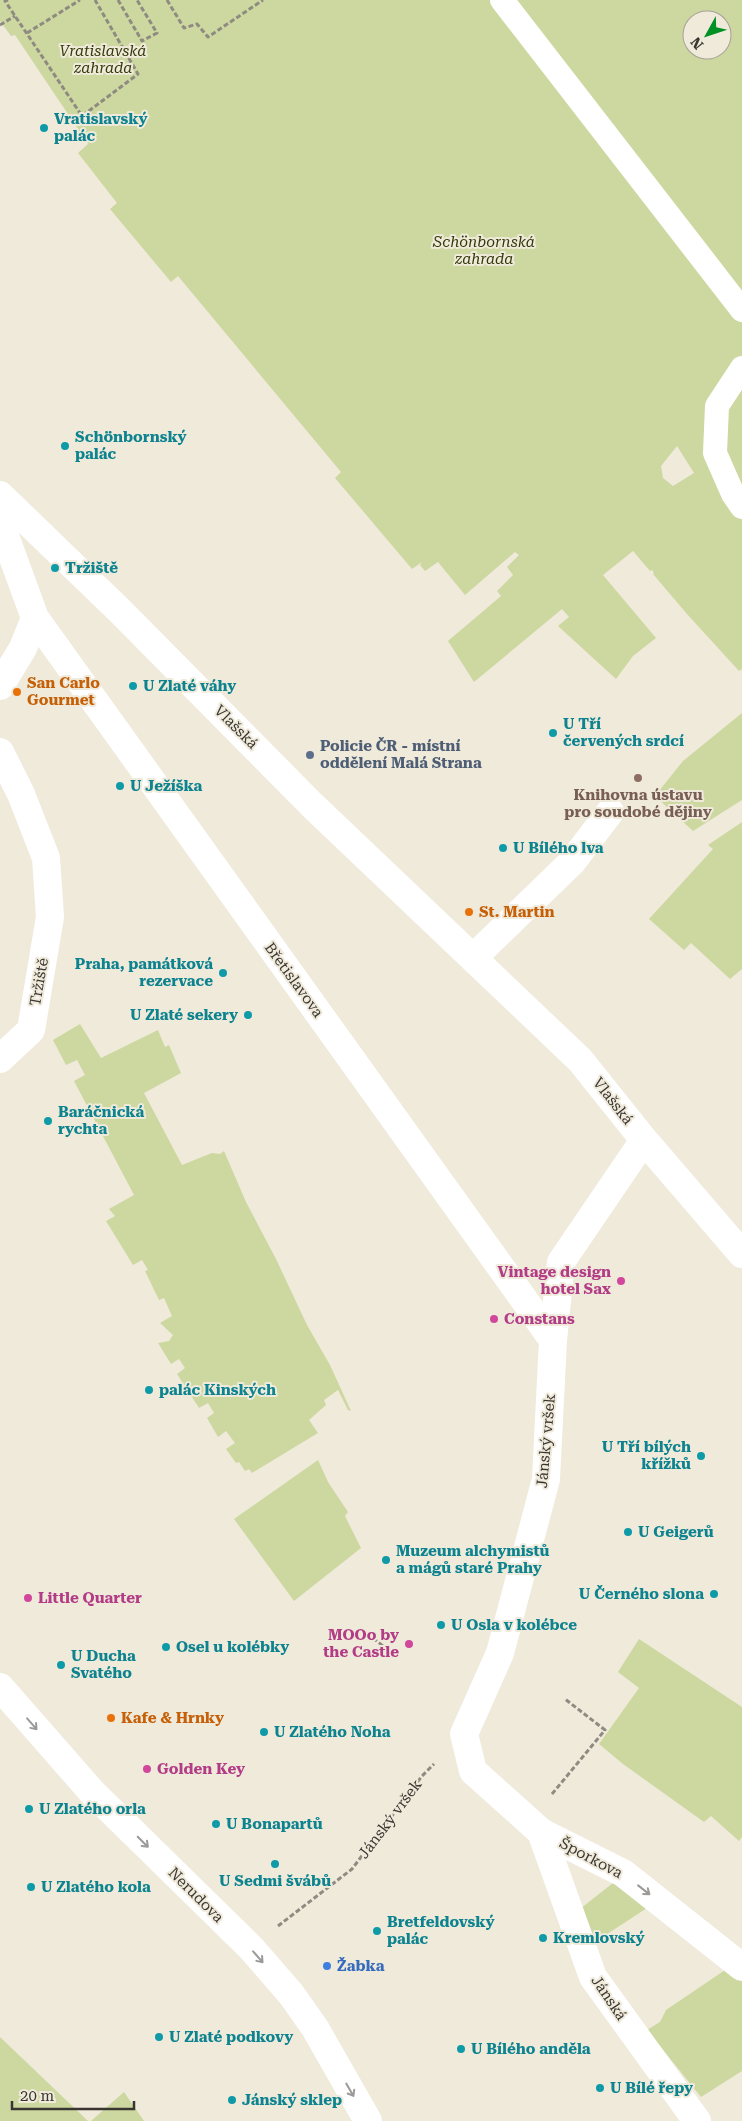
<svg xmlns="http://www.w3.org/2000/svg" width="742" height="2121" font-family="'Roboto Serif',serif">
  <rect width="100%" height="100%" fill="#f0eadb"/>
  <path fill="#ccd8a0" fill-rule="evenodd" d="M 0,0 L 742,0 L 742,669 L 739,671 L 687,614 L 653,574 L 654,573 L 652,570 L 650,571 L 633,551 L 603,575 L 656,638 L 633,656 L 616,679 L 558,626 L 569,617 L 562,609 L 474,682 L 448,641 L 501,596 L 497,591 L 513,575 L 507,567 L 519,555 L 515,552 L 465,595 L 438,562 L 425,571 L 420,565 L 422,562 L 412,569 L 335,478 L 341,472 L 178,276 L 171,282 L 110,209 L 117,203 L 78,153 L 88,144 L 15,35 L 11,36 L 0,21 ZM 692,20 L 722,20 L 722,50 L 692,50 ZM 677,446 L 694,473 L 673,486 L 663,478 L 661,466 Z
    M 742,713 L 742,800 L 693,831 L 655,796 L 683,761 Z
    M 742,822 L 742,969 L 730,979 L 691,943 L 684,950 L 649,919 L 713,849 L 708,845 Z
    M 80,1024 L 101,1058 L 158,1030 L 165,1047 L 169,1045 L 181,1073 L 144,1093 L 182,1165 L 212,1153 L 220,1154 L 224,1151 L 246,1202 L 276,1259 L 307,1325 L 330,1365 L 351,1411 L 348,1410 L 338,1390 L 324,1400 L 326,1405 L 309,1420 L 318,1433 L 252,1473 L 249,1469 L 245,1471 L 239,1462 L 236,1463 L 226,1449 L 235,1443 L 226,1431 L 218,1437 L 207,1418 L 214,1413 L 208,1403 L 199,1408 L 177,1374 L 185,1368 L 179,1359 L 171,1364 L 158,1343 L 169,1341 L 173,1335 L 160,1323 L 172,1316 L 164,1298 L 159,1300 L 145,1271 L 148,1270 L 142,1260 L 133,1265 L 106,1221 L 115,1216 L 109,1209 L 134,1195 L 74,1081 L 85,1075 L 77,1060 L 66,1065 L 53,1040 Z
    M 318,1460 L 328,1482 L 348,1512 L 345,1516 L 361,1548 L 294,1601 L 234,1519 Z
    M 639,1639 L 742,1707 L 742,1837 L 739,1841 L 711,1816 L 704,1822 L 623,1764 L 599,1744 L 639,1688 L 618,1672 Z
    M 618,1879 L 653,1904 L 592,1944 L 580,1909 Z
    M 728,1968 L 742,1981 L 742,2071 L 701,2097 L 647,2030 L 660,2022 L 666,2010 Z
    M 0,2037 L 88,2121 L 0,2121 Z
    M 124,2092 L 144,2121 L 91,2121 Z"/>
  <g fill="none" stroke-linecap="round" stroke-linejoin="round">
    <path stroke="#8f8b81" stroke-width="3" stroke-dasharray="5 2.5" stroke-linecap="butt" d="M 8,0 L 5,1 L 82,116 L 138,74 L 95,0
      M 118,0 L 142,41 L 157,33 L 137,0
      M 167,0 L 184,28 L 197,24 L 208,37 L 263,0
      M 0,25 L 15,16
      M 27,33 L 80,0
      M 373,1638 L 383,1646
      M 552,1794 L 605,1730 L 565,1699
      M 278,1926 L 352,1869 L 422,1776 L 434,1764"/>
    <path stroke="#fff" stroke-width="24" d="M 502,0 L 742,310
      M 742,368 L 717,406 L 715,453 L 733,494 L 742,507"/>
    <path stroke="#fff" stroke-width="28" d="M 0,495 L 120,611 L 312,805 L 580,1060 L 644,1140 L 742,1254
      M 0,522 L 35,618 L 23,648 L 0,686
      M 35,618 L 553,1340
      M 0,752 L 21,794 L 46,858 L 50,917 L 31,1030 L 0,1059
      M 474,957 L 572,862 L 610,812
      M 644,1140 L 561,1262 L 553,1340 L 546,1479 L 500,1653 L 464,1734 L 473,1771 L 541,1832 L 623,1873 L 742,1967
      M 0,1687 L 92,1792 L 251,1948 L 291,1994 L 315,2028 L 368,2121
      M 541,1832 L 593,1977 L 697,2121"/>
  </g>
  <defs><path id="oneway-shaft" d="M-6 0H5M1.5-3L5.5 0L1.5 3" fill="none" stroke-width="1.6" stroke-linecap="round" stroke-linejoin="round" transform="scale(1.25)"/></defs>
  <g stroke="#9c9a98">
    <use href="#oneway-shaft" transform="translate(32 1724) rotate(49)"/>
    <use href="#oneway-shaft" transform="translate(143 1842) rotate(45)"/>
    <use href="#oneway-shaft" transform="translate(644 1890) rotate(38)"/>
    <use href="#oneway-shaft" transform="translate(258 1957) rotate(49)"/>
    <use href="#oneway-shaft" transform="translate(350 2090) rotate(60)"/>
  </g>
  <g fill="#0f9aa8" stroke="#f0eadb" stroke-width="2">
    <circle cx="44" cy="128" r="5"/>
    <circle cx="65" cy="446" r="5"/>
    <circle cx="55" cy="568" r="5"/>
    <circle cx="133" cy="686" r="5"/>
    <circle cx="553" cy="733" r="5"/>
    <circle cx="120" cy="786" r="5"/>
    <circle cx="503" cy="848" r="5"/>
    <circle cx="223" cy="973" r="5"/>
    <circle cx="248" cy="1015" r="5"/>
    <circle cx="48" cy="1121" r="5"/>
    <circle cx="149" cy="1390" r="5"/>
    <circle cx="701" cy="1456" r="5"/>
    <circle cx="628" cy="1532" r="5"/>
    <circle cx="386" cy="1560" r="5"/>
    <circle cx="714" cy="1594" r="5"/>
    <circle cx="441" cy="1625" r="5"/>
    <circle cx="166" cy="1647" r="5"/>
    <circle cx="61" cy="1665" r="5"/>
    <circle cx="264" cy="1732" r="5"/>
    <circle cx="29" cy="1809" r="5"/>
    <circle cx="216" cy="1824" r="5"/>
    <circle cx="275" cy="1864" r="5"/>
    <circle cx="31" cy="1887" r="5"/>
    <circle cx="377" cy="1931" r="5"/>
    <circle cx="543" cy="1938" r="5"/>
    <circle cx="159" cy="2037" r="5"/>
    <circle cx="461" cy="2049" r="5"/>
    <circle cx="600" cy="2088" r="5"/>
    <circle cx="232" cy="2100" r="5"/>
  </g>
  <g fill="#e8710a" stroke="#f0eadb" stroke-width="2">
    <circle cx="17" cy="692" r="5"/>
    <circle cx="469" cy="912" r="5"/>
    <circle cx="111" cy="1718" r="5"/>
  </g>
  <circle fill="#5c6f8a" stroke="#f0eadb" stroke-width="2" cx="310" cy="755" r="5"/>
  <circle fill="#8d6e63" stroke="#f0eadb" stroke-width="2" cx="638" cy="778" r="5"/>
  <g fill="#d1479c" stroke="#f0eadb" stroke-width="2">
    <circle cx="621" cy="1281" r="5"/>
    <circle cx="494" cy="1319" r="5"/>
    <circle cx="28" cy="1598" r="5"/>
    <circle cx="409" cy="1644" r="5"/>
    <circle cx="147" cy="1769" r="5"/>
  </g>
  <circle fill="#3f7fe0" stroke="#f0eadb" stroke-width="2" cx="327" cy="1966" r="5"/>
  <g text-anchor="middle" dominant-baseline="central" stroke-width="4" stroke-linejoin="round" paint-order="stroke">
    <g font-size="15" font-style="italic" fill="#343b0a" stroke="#f0eadb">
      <text x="103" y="51">Vratislavská<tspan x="103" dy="17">zahrada</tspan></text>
      <text x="484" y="242">Schönbornská<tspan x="484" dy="17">zahrada</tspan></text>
    </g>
    <g font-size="15" font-weight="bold" fill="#0d838f" stroke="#f0eadb" text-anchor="start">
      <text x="54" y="119">Vratislavský<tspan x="54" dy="17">palác</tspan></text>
      <text x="75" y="437">Schönbornský<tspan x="75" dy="17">palác</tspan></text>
      <text x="65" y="568">Tržiště</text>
      <text x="143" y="686">U Zlaté váhy</text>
      <text x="563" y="724">U Tří<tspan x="563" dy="17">červených srdcí</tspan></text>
      <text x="130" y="786">U Ježíška</text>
      <text x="513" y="848">U Bílého lva</text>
      <text x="213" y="964" text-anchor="end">Praha, památková<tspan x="213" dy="17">rezervace</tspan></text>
      <text x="238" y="1015" text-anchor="end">U Zlaté sekery</text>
      <text x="58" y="1112">Baráčnická<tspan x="58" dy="17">rychta</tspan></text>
      <text x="159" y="1390">palác Kinských</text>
      <text x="691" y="1447" text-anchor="end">U Tří bílých<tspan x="691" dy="17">křížků</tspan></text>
      <text x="638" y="1532">U Geigerů</text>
      <text x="396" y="1551">Muzeum alchymistů<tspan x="396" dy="17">a mágů staré Prahy</tspan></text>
      <text x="704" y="1594" text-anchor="end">U Černého slona</text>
      <text x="451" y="1625">U Osla v kolébce</text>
      <text x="176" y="1647">Osel u kolébky</text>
      <text x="71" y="1656">U Ducha<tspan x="71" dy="17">Svatého</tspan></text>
      <text x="274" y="1732">U Zlatého Noha</text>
      <text x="39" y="1809">U Zlatého orla</text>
      <text x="226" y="1824">U Bonapartů</text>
      <text x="275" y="1881" text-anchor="middle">U Sedmi švábů</text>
      <text x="41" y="1887">U Zlatého kola</text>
      <text x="387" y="1922">Bretfeldovský<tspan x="387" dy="17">palác</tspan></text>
      <text x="553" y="1938">Kremlovský</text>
      <text x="169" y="2037">U Zlaté podkovy</text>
      <text x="471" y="2049">U Bílého anděla</text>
      <text x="610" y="2088">U Bílé řepy</text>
      <text x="242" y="2100">Jánský sklep</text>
    </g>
    <g font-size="15" font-weight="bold" fill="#c56008" stroke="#f0eadb" text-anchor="start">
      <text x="27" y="683">San Carlo<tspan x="27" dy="17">Gourmet</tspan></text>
      <text x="479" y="912">St. Martin</text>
      <text x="121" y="1718">Kafe &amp; Hrnky</text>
    </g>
    <g font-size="15" fill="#393631" stroke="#f0eadb">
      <text transform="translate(236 727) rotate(45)">Vlašská</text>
      <text transform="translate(294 980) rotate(54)">Břetislavova</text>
      <text transform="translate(39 982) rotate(-80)">Tržiště</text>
      <text transform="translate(613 1101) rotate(52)">Vlašská</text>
      <text transform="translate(546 1441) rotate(-85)">Jánský vršek</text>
      <text transform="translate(390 1819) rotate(-53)">Jánský vršek</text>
      <text transform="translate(591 1858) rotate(28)">Šporkova</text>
      <text transform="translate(196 1895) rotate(45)">Nerudova</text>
      <text transform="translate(609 1998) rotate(56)">Jánská</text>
    </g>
    <g font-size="15" font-weight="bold" fill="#4e5e75" stroke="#f0eadb" text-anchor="start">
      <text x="320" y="746">Policie ČR - místní<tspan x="320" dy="17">oddělení Malá Strana</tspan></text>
    </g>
    <g font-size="15" font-weight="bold" fill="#785e54" stroke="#f0eadb">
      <text x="638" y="795">Knihovna ústavu<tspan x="638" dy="17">pro soudobé dějiny</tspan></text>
    </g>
    <g font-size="15" font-weight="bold" fill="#b23c85" stroke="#f0eadb" text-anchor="start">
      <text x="611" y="1272" text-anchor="end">Vintage design<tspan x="611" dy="17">hotel Sax</tspan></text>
      <text x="504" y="1319">Constans</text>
      <text x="38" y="1598">Little Quarter</text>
      <text x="399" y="1635" text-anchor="end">MOOo by<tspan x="399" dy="17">the Castle</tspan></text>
      <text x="157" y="1769">Golden Key</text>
    </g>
    <g font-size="15" font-weight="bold" fill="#366cbe" stroke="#f0eadb" text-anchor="start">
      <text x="337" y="1966">Žabka</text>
    </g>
  </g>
  <g transform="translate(707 35) rotate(230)"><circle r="24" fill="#f0eadb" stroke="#a7a297"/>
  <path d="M0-4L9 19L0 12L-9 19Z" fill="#009023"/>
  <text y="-8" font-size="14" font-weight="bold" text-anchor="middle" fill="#393631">N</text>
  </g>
  <path d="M12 2101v8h122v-8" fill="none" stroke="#393631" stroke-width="2.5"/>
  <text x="20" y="2101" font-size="15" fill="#393631" stroke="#f0eadb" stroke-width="4" paint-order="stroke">20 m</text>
</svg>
